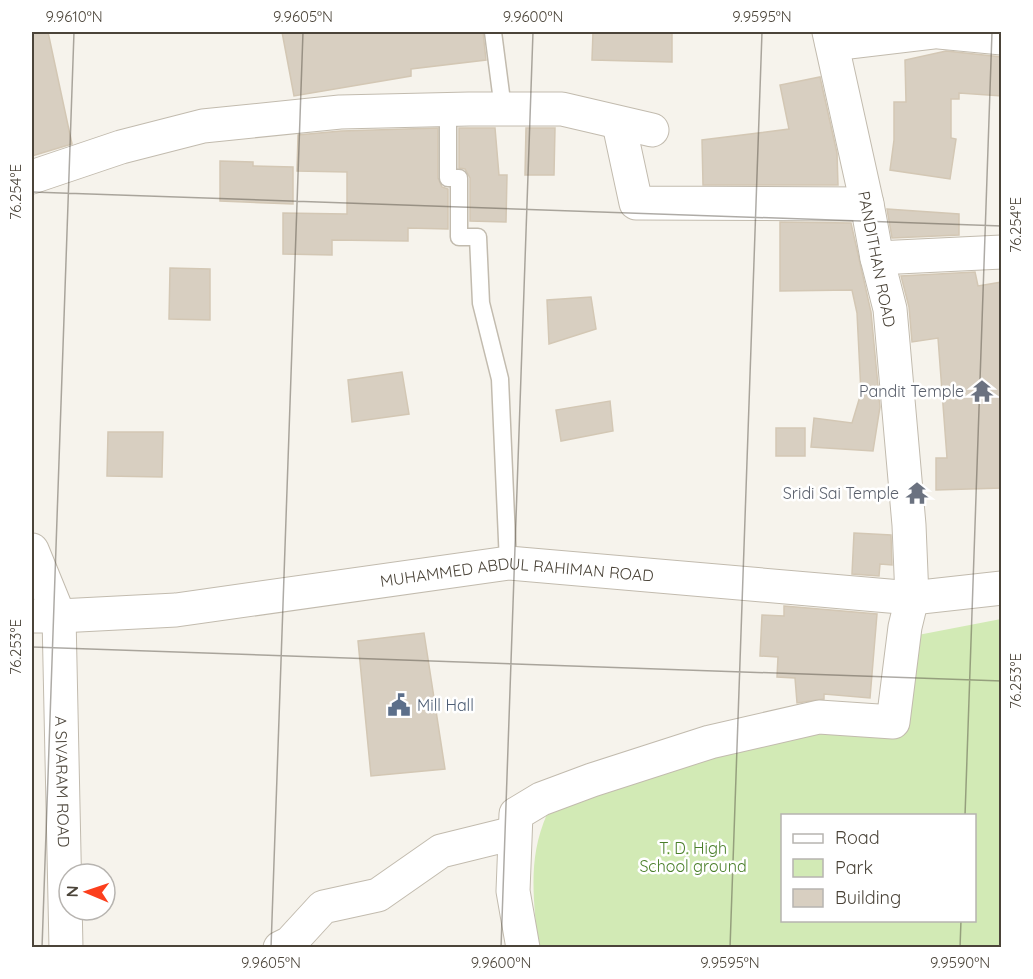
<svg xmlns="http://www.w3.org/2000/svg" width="1033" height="979" font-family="Quicksand,sans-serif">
  <rect width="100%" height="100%" fill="#f6f3ec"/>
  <path fill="#d2eab5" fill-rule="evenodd" d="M 1001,619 L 1001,947 L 538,948 C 534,899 527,860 547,814 L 644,779 L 754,743 L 814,733 L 898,736 L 918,635 ZM 782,816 L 974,816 L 974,920 L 782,920 Z"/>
  <path fill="#d8cfc1" stroke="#d3c7b4" stroke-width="1.5" d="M 32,32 L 48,32 L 72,144 L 32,156 Z
    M 282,32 L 483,32 L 486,60 L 411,69 L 411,76 L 294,96 Z
    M 593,32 L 672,32 L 672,62 L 592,60 Z
    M 946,51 L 1002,57 L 1002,96 L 959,93 L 959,99 L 951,99 L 951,138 L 956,139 L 950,179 L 890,170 L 894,140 L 894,102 L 906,102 L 905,60 Z
    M 820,77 L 837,153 L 838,185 L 703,185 L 702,140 L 789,129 L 780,85 Z
    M 438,128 L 438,178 L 442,187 L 448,189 L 448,229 L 408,228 L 408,241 L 332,240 L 332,255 L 283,254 L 283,213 L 347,214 L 347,172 L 297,171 L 298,135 L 341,131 Z
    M 459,128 L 495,128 L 499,175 L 507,175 L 506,222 L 470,221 L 470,178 L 465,169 L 459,168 Z
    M 526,128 L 555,128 L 554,175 L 525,175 Z
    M 220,161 L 253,162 L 253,166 L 293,167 L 293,204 L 220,201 Z
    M 887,209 L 959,214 L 959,235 L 892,238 Z
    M 780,222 L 851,223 L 871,312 L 880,407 L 873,451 L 811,447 L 814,418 L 852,423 L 861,393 L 857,313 L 852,290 L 780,291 Z
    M 170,268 L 210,269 L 210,320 L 169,319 Z
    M 975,272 L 978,286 L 1002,282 L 1002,488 L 936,490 L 936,458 L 947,458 L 938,338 L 912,342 L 909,307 L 901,276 Z
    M 591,297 L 596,329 L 549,344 L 547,300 Z
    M 402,372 L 409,414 L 352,422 L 348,380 Z
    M 610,401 L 613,431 L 561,441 L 556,410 Z
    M 776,428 L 805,428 L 805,456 L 776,456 Z
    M 108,432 L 163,432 L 162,477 L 107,476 Z
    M 854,533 L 891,535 L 892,565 L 880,564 L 879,576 L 852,574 Z
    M 784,606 L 877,614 L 870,698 L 824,694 L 824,699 L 797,703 L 795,678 L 777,677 L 778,657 L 760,656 L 762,615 L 784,616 Z
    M 424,633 L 445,769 L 371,776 L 358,641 Z"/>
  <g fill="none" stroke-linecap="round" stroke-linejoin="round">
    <g stroke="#c2bbae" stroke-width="19">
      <path id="lane" d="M 493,32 L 503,109
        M 448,109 L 448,178 L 459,178 L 459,237 L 478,237 L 481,303 L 500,379 L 508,563"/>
    </g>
    <g stroke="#c2bbae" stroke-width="35">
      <g id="street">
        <path d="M 939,32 L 1002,38"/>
        <path d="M 832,44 L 933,32"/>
        <path d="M 619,124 L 636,203 L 867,204"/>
        <path d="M 32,177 L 121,147 L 203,126 L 340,112 L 469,109 L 562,109 L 652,130"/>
        <path d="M 877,258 L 1002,252"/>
        <path id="s1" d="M 32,550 L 59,616 L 66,948"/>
        <path id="s2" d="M 32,616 L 59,616 L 176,610 L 508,563 L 912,598 L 1002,588"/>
        <path d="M 280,948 L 290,943 L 323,907 L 378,895 L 441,851 L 514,833"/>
        <path d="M 523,948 L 513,891 L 516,814 L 541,799 L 592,780 L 710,742 L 819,717 L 893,722 L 905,627 L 912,598 L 909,525 L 890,309 L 877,258 L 867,204 L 829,32"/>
      </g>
    </g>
    <use href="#lane" stroke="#fff" stroke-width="16"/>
    <use href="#street" stroke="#fff" stroke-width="33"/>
  </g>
  <path fill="none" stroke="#4b4439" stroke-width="1.5" stroke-opacity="0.45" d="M 32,192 L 1002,226M 32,647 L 1002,681M 965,816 L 992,32M 42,948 L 74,32M 271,948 L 303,32M 501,948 L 533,32M 730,948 L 762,32M 960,948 L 961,920"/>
  <defs>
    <g id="temple-bare" transform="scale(1.8)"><path d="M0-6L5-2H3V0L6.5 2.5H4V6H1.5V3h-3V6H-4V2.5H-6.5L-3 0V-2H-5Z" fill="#6b7280" stroke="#fff" stroke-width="2.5" paint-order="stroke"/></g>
    <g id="civic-bare" transform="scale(1.8)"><path d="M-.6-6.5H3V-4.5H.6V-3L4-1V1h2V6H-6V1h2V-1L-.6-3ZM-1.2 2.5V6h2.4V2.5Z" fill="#5c6f8a" stroke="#fff" stroke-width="2.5" paint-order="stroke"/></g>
  </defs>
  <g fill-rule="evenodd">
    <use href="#temple-bare" x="982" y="391"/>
    <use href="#temple-bare" x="917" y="493"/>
    <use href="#civic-bare" x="399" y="705"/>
  </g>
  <g text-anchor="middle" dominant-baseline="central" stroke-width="5" stroke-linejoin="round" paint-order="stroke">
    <g font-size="16" fill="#4b4439" stroke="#fff">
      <text transform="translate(877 259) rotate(79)">PANDITHAN ROAD</text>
      <text stroke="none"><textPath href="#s2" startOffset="488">MUHAMMED ABDUL RAHIMAN ROAD</textPath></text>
      <text stroke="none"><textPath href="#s1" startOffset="237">A SIVARAM ROAD</textPath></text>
    </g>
    <g font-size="16" fill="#5b616d" stroke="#fff" text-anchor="end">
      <text x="964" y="391">Pandit Temple</text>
      <text x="899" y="493">Sridi Sai Temple</text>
    </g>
    <g font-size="16" fill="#4e5e75" stroke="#fff" text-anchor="start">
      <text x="417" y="705">Mill Hall</text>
    </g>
    <g font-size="16" fill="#4a7f2a" stroke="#fff">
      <text x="693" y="848">T. D. High<tspan x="693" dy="18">School ground</tspan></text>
    </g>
  </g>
  <rect width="1033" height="979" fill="none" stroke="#ffffff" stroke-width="66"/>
  <rect x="781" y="814" width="195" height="108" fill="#ffffff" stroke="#b7b4b0" stroke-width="1.5"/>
  <rect x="793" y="834" width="30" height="9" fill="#ffffff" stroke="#b7b4b0" stroke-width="1.5"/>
  <text x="835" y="844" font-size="18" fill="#4b4439">Road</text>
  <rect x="793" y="859" width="30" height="18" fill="#d2eab5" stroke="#b7b4b0" stroke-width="1.5"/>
  <text x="835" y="874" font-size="18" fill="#4b4439">Park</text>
  <rect x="793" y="889" width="30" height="18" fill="#d8cfc1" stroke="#b7b4b0" stroke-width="1.5"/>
  <text x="835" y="904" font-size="18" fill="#4b4439">Building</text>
  <g transform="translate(87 892) rotate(272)"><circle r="28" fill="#ffffff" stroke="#b7b4b0" stroke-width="1.5"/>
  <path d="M0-4.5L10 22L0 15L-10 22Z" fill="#fc3f1d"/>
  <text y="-9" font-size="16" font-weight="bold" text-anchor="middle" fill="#4b4439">N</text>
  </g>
  <rect x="33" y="33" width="967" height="913" fill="none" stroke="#4b4439" stroke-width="2"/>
  <g font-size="15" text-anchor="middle" fill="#4b4439">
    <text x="74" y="22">9.9610°N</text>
    <text x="303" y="22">9.9605°N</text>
    <text x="533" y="22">9.9600°N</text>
    <text x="762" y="22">9.9595°N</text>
    <text transform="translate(16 192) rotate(-90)" y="5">76.254°E</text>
    <text transform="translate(1016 225) rotate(-90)" y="5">76.254°E</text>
    <text transform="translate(16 647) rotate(-90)" y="5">76.253°E</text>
    <text transform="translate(1016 681) rotate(-90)" y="5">76.253°E</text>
    <text x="271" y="968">9.9605°N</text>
    <text x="501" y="968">9.9600°N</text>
    <text x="730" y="968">9.9595°N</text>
    <text x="960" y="968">9.9590°N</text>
  </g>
</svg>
